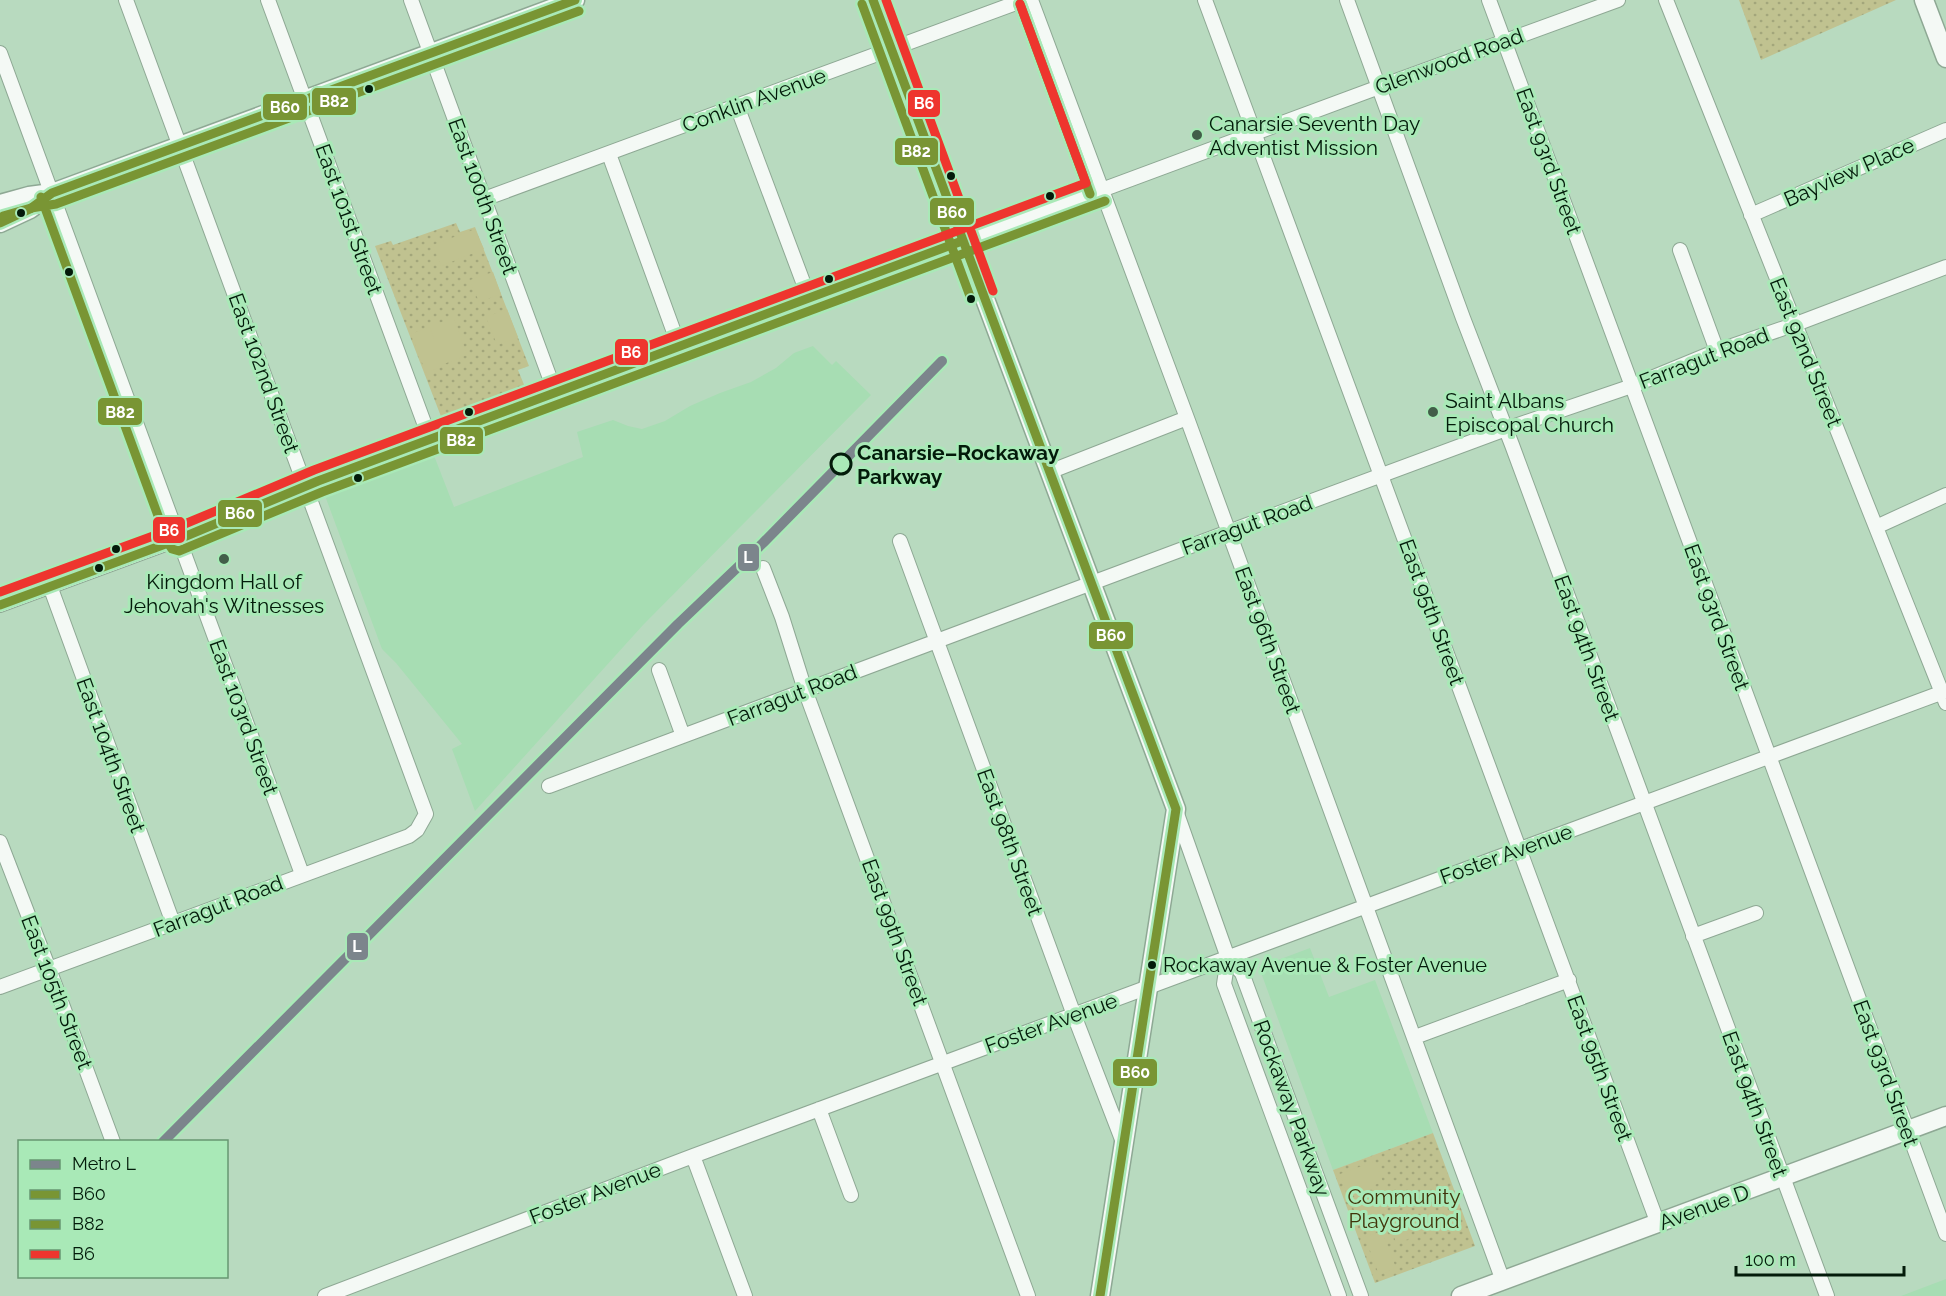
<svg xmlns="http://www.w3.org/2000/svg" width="1946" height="1296" font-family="Raleway,sans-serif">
  <defs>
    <pattern id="park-dots" width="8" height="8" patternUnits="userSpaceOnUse" patternTransform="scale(1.5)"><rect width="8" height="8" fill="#c0c290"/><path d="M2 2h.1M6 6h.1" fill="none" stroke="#a3a67b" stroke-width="1.8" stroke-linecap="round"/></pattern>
  </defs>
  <rect width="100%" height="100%" fill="#b8dabf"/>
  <path fill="#a7ddb3" d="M 813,346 L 832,365 L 836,361 L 871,395 L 643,625 L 475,811 L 452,749 L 462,744 L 396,663 L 382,649 L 324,493 L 433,453 L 454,507 L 583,457 L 577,432 L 613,420 L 628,426 L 642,429 L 665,421 L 690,406 L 720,393 L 751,382 L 776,368 L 794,353 Z
    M 1310,948 L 1329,997 L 1375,980 L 1433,1133 L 1333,1170 L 1259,967 Z
    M 1946,1279 L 1946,1296 L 1901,1296 Z"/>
  <path fill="url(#park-dots)" d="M 1739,0 L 1896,0 L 1761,60 Z
    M 456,223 L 460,232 L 475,227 L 529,366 L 518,370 L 525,387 L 442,419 L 375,246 L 391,241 L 393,245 Z
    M 1433,1133 L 1475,1246 L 1375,1283 L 1333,1170 Z"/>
  <path fill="#c0c290" d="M 475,229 L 484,249 L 441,266 L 433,245 Z
    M 493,272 L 501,294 L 479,302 L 470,280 Z
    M 507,309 L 518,337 L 497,345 L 486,317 Z
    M 454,318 L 467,355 L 444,364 L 444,366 L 426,373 L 411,334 L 429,327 L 434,339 L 430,326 Z
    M 1375,1161 L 1383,1182 L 1347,1194 L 1340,1174 Z
    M 1385,1186 L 1392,1206 L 1357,1219 L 1350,1198 Z
    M 1402,1220 L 1409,1239 L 1396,1243 L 1390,1224 Z
    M 1382,1231 L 1396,1268 L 1379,1275 L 1365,1237 Z"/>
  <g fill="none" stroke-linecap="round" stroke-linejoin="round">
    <g stroke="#8ea894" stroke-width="16">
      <path id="street" d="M 268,0 L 430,439
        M 411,0 L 555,392
        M 1031,0 L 1187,418 L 1503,1281
        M 1205,0 L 1658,1224
        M 1347,0 L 1463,318 L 1512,445 L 1827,1296
        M 1489,0 L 1946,1234
        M 1666,0 L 1946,703
        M 0,53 L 302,874
        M 737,106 L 809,298
        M 609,154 L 679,346
        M 484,199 L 1024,0
        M 1751,215 L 1946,130
        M 1680,250 L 1717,351
        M 1049,472 L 1187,418
        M 1876,527 L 1946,495
        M 900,541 L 1074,1015 L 1123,1142
        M 763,568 L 782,617 L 805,690 L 1028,1296
        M 50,586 L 173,923
        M 0,605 L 179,539 L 294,490 L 430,439 L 1390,83 L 1618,0
        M 659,670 L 683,736
        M 549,786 L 1239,528 L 1506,429 L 1632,386 L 1717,351 L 1796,324 L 1946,267
        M 1176,811 L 1228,958 L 1242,973 L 1361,1296
        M 0,842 L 49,969 L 113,1142
        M 1693,936 L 1756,913
        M 1228,958 L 1224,984 L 1339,1296
        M 0,987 L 409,836 L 417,830 L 426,814 L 126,0
        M 1415,1037 L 1569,980
        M 819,1109 L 851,1195
        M 693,1156 L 745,1296
        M 325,1296 L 693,1156 L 1946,691"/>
    </g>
    <g stroke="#8ea894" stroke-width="21">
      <path id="secondary" d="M 873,0 L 1176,809 L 1100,1296
        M 1924,0 L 1946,58
        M 0,204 L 29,196 L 52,193 L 575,0
        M 0,223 L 30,209 L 48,196
        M 1461,1296 L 1946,1116"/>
    </g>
    <use href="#street" stroke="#f4f9f5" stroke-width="14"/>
    <use href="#secondary" stroke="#f4f9f5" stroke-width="18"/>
    <g stroke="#a9e9b7" stroke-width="14">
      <path id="bus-1" d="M 873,0 L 1176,809 L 1100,1296
        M 0,223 L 30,209 L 52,193 L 575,0
        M 0,605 L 179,539 L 318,481 L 962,241"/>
    </g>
    <g stroke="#a9e9b7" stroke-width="14">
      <path id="bus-2" d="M 862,4 L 971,299
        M 1020,4 L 1090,194
        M 41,197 L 168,543 L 172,549 L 179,551 L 322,492 L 1105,201
        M 3,216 L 31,208 L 56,204 L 579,11"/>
    </g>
    <g stroke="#a9e9b7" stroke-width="14">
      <path id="bus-3" d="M 886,0 L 993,291
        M 0,592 L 175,528 L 314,470 L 1086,183 L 1020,4"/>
    </g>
    <use href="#bus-1" stroke="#799534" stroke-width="9"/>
    <use href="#bus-2" stroke="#799534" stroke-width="9"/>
    <use href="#bus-3" stroke="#ee352e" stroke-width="9"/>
    <g stroke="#a9e9b7" stroke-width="15">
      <path id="metro-1" d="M 163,1142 L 678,624 L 763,543 L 942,361"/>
    </g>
    <use href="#metro-1" stroke="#7c858c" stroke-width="10"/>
  </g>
  <g fill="#031b0a" stroke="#a9e9b7" stroke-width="2">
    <circle cx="369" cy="89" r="5"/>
    <circle cx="951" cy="176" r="5"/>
    <circle cx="1050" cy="196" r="5"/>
    <circle cx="21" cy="213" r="5"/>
    <circle cx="69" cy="272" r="5"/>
    <circle cx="829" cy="279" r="5"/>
    <circle cx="971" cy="299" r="5"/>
    <circle cx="469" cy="412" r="5"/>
    <circle cx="358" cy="478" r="5"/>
    <circle cx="116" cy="549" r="5"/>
    <circle cx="99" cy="568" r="5"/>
    <circle cx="1152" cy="965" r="5"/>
  </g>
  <g fill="#425e49" stroke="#a9e9b7" stroke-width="2">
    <circle cx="1197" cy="135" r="6"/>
    <circle cx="1433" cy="412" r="6"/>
    <circle cx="224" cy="559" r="6"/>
  </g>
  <circle fill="#a9e9b7" stroke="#031b0a" stroke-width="3" cx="841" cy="464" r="10"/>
  <g text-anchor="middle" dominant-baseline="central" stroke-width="6" stroke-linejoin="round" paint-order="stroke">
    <g font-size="20" fill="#031b0a" stroke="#a9e9b7" text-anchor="start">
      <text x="1163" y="965">Rockaway Avenue &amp; Foster Avenue</text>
    </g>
    <g font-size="21" fill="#031b0a" stroke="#a9e9b7">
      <text transform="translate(1449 61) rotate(-20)">Glenwood Road</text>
      <text transform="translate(754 100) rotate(-20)">Conklin Avenue</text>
      <text transform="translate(1549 161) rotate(70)">East 93rd Street</text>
      <text transform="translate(1849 172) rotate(-24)">Bayview Place</text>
      <text transform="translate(483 196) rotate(70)">East 100th Street</text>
      <text transform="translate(349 219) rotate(70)">East 101st Street</text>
      <text transform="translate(1806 352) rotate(68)">East 92nd Street</text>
      <text transform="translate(1704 358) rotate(-21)">Farragut Road</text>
      <text transform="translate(264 373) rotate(70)">East 102nd Street</text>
      <text transform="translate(1247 525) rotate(-20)">Farragut Road</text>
      <text transform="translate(1432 612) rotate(70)">East 95th Street</text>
      <text transform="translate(1717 617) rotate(70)">East 93rd Street</text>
      <text transform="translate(1268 640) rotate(70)">East 96th Street</text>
      <text transform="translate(1587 648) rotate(70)">East 94th Street</text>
      <text transform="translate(792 695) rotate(-21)">Farragut Road</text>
      <text transform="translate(244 717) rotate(70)">East 103rd Street</text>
      <text transform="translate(111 755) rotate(70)">East 104th Street</text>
      <text transform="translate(1010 842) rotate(70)">East 98th Street</text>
      <text transform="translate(1506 854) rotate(-20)">Foster Avenue</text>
      <text transform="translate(218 906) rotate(-21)">Farragut Road</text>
      <text transform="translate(895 932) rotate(70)">East 99th Street</text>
      <text transform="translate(57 992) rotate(69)">East 105th Street</text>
      <text transform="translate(1051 1023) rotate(-20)">Foster Avenue</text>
      <text transform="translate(1600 1068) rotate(70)">East 95th Street</text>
      <text transform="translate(1886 1073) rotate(70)">East 93rd Street</text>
      <text transform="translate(1755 1104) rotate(70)">East 94th Street</text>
      <text transform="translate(1292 1108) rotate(70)">Rockaway Parkway</text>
      <text transform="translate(595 1193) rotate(-21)">Foster Avenue</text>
      <text transform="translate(1704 1207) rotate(-20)">Avenue D</text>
    </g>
    <g font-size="21" fill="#031b0a" stroke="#a9e9b7" text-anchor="start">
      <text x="1209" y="123">Canarsie Seventh Day<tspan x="1209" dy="24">Adventist Mission</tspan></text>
      <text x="1445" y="400">Saint Albans<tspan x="1445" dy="24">Episcopal Church</tspan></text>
      <text x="224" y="581" text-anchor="middle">Kingdom Hall of<tspan x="224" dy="24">Jehovah's Witnesses</tspan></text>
    </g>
    <g font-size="21" font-weight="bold" fill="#031b0a" stroke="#a9e9b7" text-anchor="start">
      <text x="857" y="452">Canarsie–Rockaway<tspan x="857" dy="24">Parkway</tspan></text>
    </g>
    <g font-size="21" fill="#41340b" stroke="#a9e9b7">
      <text x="1404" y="1196">Community<tspan x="1404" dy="24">Playground</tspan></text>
    </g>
  </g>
  <g stroke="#a9e9b7" stroke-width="2">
    <rect x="311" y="87" width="46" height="29" rx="6" fill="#799534"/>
    <rect x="907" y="89" width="34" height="29" rx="6" fill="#ee352e"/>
    <rect x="262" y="93" width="46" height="28" rx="6" fill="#799534"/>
    <rect x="894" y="137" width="45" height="29" rx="6" fill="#799534"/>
    <rect x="929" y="197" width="46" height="29" rx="6" fill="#799534"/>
    <rect x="614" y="338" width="35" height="28" rx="6" fill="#ee352e"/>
    <rect x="97" y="397" width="46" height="29" rx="6" fill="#799534"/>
    <rect x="439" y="426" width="45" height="29" rx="6" fill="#799534"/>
    <rect x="217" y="499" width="46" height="29" rx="6" fill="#799534"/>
    <rect x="152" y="516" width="34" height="28" rx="6" fill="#ee352e"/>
    <rect x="737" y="543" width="23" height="29" rx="6" fill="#7c858c"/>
    <rect x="1088" y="621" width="46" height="29" rx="6" fill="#799534"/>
    <rect x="346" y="932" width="23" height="29" rx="6" fill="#7c858c"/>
    <rect x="1112" y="1058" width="46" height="29" rx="6" fill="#799534"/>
  </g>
  <g font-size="16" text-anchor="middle" font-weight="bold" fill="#fff">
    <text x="334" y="107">B82</text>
    <text x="924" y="109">B6</text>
    <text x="285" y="113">B60</text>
    <text x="916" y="157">B82</text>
    <text x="952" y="218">B60</text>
    <text x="631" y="358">B6</text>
    <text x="120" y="418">B82</text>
    <text x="461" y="446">B82</text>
    <text x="240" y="519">B60</text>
    <text x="169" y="536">B6</text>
    <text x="748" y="563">L</text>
    <text x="1111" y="641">B60</text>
    <text x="357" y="952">L</text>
    <text x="1135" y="1078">B60</text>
  </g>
  <rect x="18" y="1140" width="210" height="138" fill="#a9e9b7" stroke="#679772" stroke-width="1.5"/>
  <rect x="30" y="1160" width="30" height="9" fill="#7c858c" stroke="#679772" stroke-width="1.5"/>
  <text x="72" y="1170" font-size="18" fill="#031b0a">Metro L</text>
  <rect x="30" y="1190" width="30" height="9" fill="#799534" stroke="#679772" stroke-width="1.5"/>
  <text x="72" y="1200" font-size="18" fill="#031b0a">B60</text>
  <rect x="30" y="1220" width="30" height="9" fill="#799534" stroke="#679772" stroke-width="1.5"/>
  <text x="72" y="1230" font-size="18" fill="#031b0a">B82</text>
  <rect x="30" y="1250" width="30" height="9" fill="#ee352e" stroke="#679772" stroke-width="1.5"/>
  <text x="72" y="1260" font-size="18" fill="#031b0a">B6</text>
  <path d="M1736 1266v9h168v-9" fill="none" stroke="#031b0a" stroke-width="3"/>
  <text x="1745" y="1266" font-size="18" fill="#031b0a" stroke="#a9e9b7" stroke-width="4.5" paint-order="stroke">100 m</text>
</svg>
